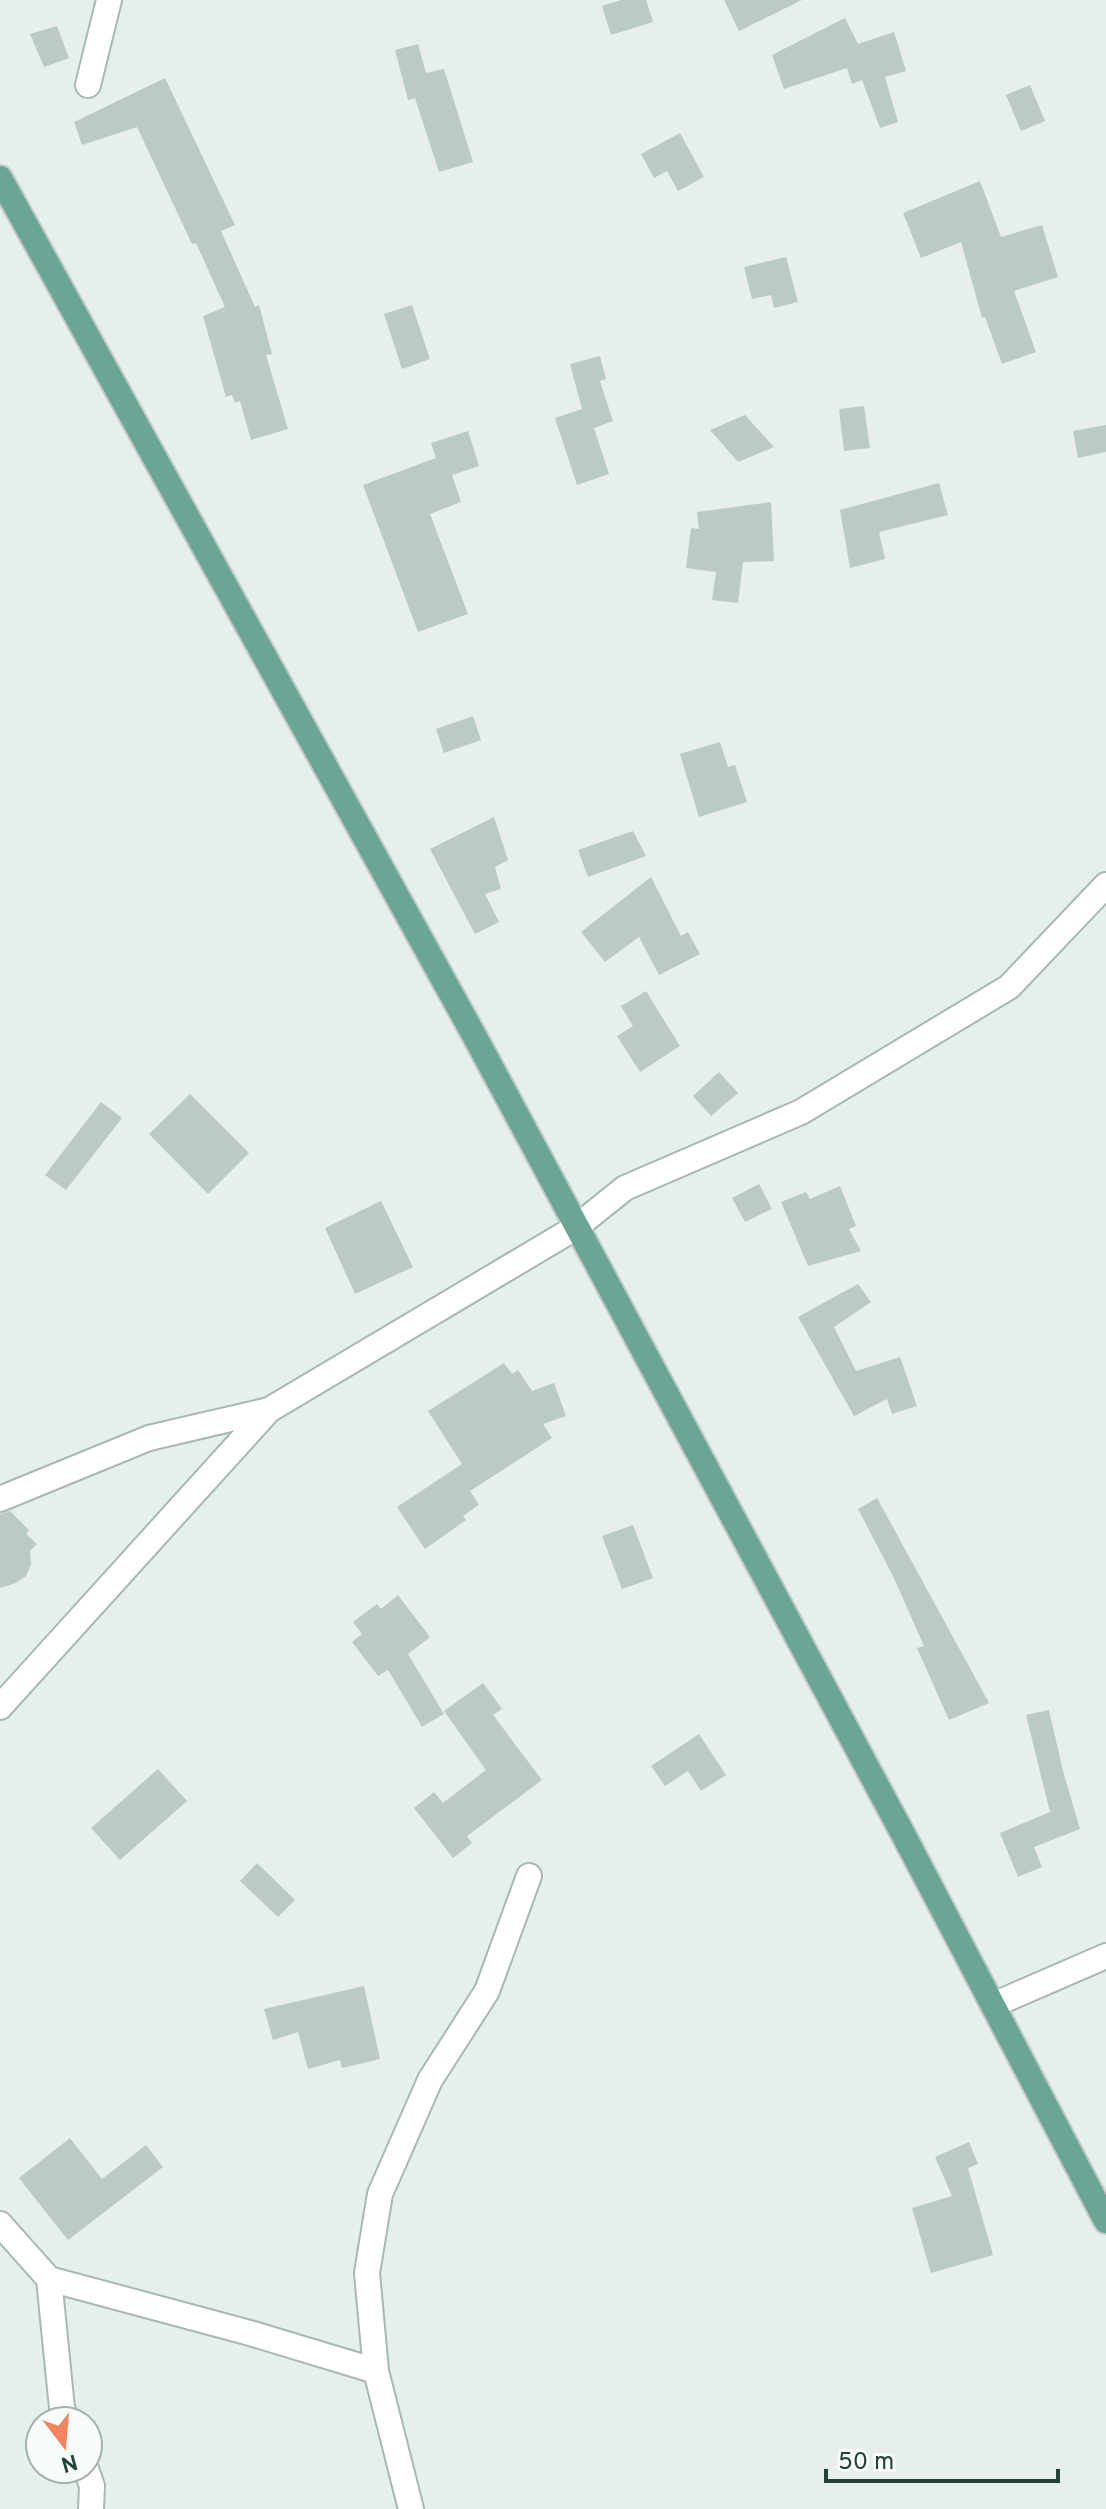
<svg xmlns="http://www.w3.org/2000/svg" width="1106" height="2509" font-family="Overpass,sans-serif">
  <rect width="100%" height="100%" fill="#e6efeb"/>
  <path fill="#bbcac4" d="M 621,0 L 646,0 L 653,22 L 611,35 L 602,6 Z
    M 724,0 L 802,0 L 739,31 Z
    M 845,18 L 858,44 L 894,32 L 906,71 L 885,77 L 898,122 L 880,128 L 862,80 L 852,84 L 847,68 L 784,89 L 772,55 Z
    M 57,26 L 69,58 L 44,67 L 30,34 Z
    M 418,44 L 426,73 L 444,69 L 473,162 L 439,172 L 415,98 L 408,100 L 395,50 Z
    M 165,78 L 235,225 L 221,231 L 255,307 L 259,305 L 272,354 L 266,355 L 288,429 L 251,440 L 240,401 L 235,403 L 232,395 L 226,397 L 203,316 L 225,307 L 196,243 L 192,244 L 137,127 L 82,145 L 74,122 Z
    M 1030,85 L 1045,121 L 1021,131 L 1006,95 Z
    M 680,133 L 704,177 L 678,191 L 667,171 L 654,178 L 641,154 Z
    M 980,181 L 1001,237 L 1042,225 L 1058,277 L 1014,291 L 1036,352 L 1002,364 L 985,317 L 982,318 L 961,242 L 921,258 L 903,213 Z
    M 786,257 L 798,302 L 774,308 L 771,295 L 752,299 L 744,267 Z
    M 412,305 L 430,359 L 402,369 L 384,314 Z
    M 600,356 L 606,379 L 600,381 L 613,421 L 594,428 L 609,474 L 577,485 L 555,418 L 582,409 L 570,364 Z
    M 864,406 L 870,448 L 844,451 L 839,409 Z
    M 745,415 L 774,447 L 738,462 L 710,430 Z
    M 1106,425 L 1106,452 L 1078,458 L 1073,431 Z
    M 468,431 L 479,466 L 452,475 L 461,502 L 430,514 L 468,614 L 418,632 L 363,485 L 436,458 L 431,443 Z
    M 939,483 L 948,515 L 879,532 L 885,559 L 850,568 L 840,510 Z
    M 771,502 L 774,561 L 743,562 L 738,603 L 712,600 L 716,572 L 686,568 L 691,528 L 699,529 L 697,512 Z
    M 473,716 L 481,740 L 444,753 L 436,729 Z
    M 720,742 L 728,767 L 735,765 L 747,802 L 699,817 L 680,754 Z
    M 494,817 L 508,860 L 495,867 L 501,889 L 485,894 L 499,922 L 475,934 L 430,849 Z
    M 633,831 L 646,856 L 588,877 L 578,850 Z
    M 651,877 L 681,936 L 688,932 L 700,954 L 659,975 L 639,937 L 605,962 L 581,932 Z
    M 646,991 L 680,1046 L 640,1072 L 617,1036 L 633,1026 L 621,1006 Z
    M 719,1072 L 738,1093 L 711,1116 L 693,1096 Z
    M 190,1094 L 249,1153 L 208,1194 L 149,1134 Z
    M 101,1102 L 122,1118 L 66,1190 L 45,1175 Z
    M 759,1184 L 772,1209 L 745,1222 L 732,1198 Z
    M 840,1186 L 856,1226 L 849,1229 L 861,1251 L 808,1266 L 781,1202 L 806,1192 L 810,1199 Z
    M 381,1201 L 413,1267 L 355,1294 L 325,1228 Z
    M 858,1284 L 871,1302 L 834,1327 L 856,1371 L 900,1357 L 917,1406 L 892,1414 L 887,1399 L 854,1416 L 798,1317 Z
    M 504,1363 L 512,1374 L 518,1370 L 532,1391 L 554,1383 L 566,1416 L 543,1424 L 552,1438 L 470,1491 L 479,1505 L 463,1516 L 466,1520 L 425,1549 L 397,1507 L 462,1464 L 428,1411 Z
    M 877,1498 L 989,1703 L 949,1720 L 917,1648 L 924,1646 L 893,1576 L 858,1509 Z
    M 10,1511 L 29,1530 L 26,1534 L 37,1544 L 30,1551 L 31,1565 L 26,1576 L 16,1583 L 0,1588 L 0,1514 Z
    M 633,1525 L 653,1578 L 622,1589 L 602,1536 Z
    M 398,1595 L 430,1637 L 408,1654 L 444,1714 L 422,1727 L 388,1670 L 378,1676 L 352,1642 L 362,1634 L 353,1622 L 377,1604 L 381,1609 Z
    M 483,1683 L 502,1709 L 493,1715 L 542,1780 L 467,1836 L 472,1843 L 453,1858 L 414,1808 L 434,1792 L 443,1803 L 486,1770 L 444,1711 Z
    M 1049,1710 L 1063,1771 L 1080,1829 L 1034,1847 L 1042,1867 L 1018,1877 L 1000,1833 L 1050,1812 L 1026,1715 Z
    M 699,1734 L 726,1775 L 701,1791 L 688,1771 L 665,1786 L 651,1766 Z
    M 158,1769 L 187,1801 L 120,1860 L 91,1828 Z
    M 257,1863 L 295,1900 L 278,1917 L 240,1881 Z
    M 364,1986 L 380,2059 L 342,2068 L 340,2060 L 308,2069 L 298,2032 L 273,2040 L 264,2009 Z
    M 70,2138 L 102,2179 L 146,2145 L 163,2167 L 68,2240 L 19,2178 Z
    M 969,2142 L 978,2164 L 968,2168 L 993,2255 L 931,2273 L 912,2208 L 952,2196 L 935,2157 Z"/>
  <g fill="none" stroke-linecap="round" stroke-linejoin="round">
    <g stroke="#a8b8b2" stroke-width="28">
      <path id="minor" d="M 88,85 L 109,0
        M 0,1499 L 149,1438 L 269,1410
        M 0,1707 L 269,1410 L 575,1228 L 625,1188 L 801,1112 L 1009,987 L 1106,885
        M 993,2005 L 1106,1956
        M 0,2224 L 49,2279 L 250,2333 L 376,2371
        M 49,2279 L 62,2408 L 67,2421
        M 86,2469 L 92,2486 L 91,2509
        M 411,2509 L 376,2371 L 367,2273 L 380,2194 L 430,2080 L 487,1991 L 529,1876"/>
    </g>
    <g stroke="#c2cac8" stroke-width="28">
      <path id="major" d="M 0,178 L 475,1037 L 903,1834 L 1106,2221"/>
    </g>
    <use href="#minor" stroke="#fff" stroke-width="24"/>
    <use href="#major" stroke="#6aa596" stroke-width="24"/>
  </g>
  <g transform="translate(64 2445) rotate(164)"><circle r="38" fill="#f7fbf9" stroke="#a3b1ad" stroke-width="2"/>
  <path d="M0-6L14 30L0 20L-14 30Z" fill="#f4845f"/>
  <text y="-12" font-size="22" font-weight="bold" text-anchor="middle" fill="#24423a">N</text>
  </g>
  <path d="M826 2469v12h232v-12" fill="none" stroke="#24423a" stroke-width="4"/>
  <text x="838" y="2469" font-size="24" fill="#24423a" stroke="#f7fbf9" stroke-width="6" paint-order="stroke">50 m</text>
</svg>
